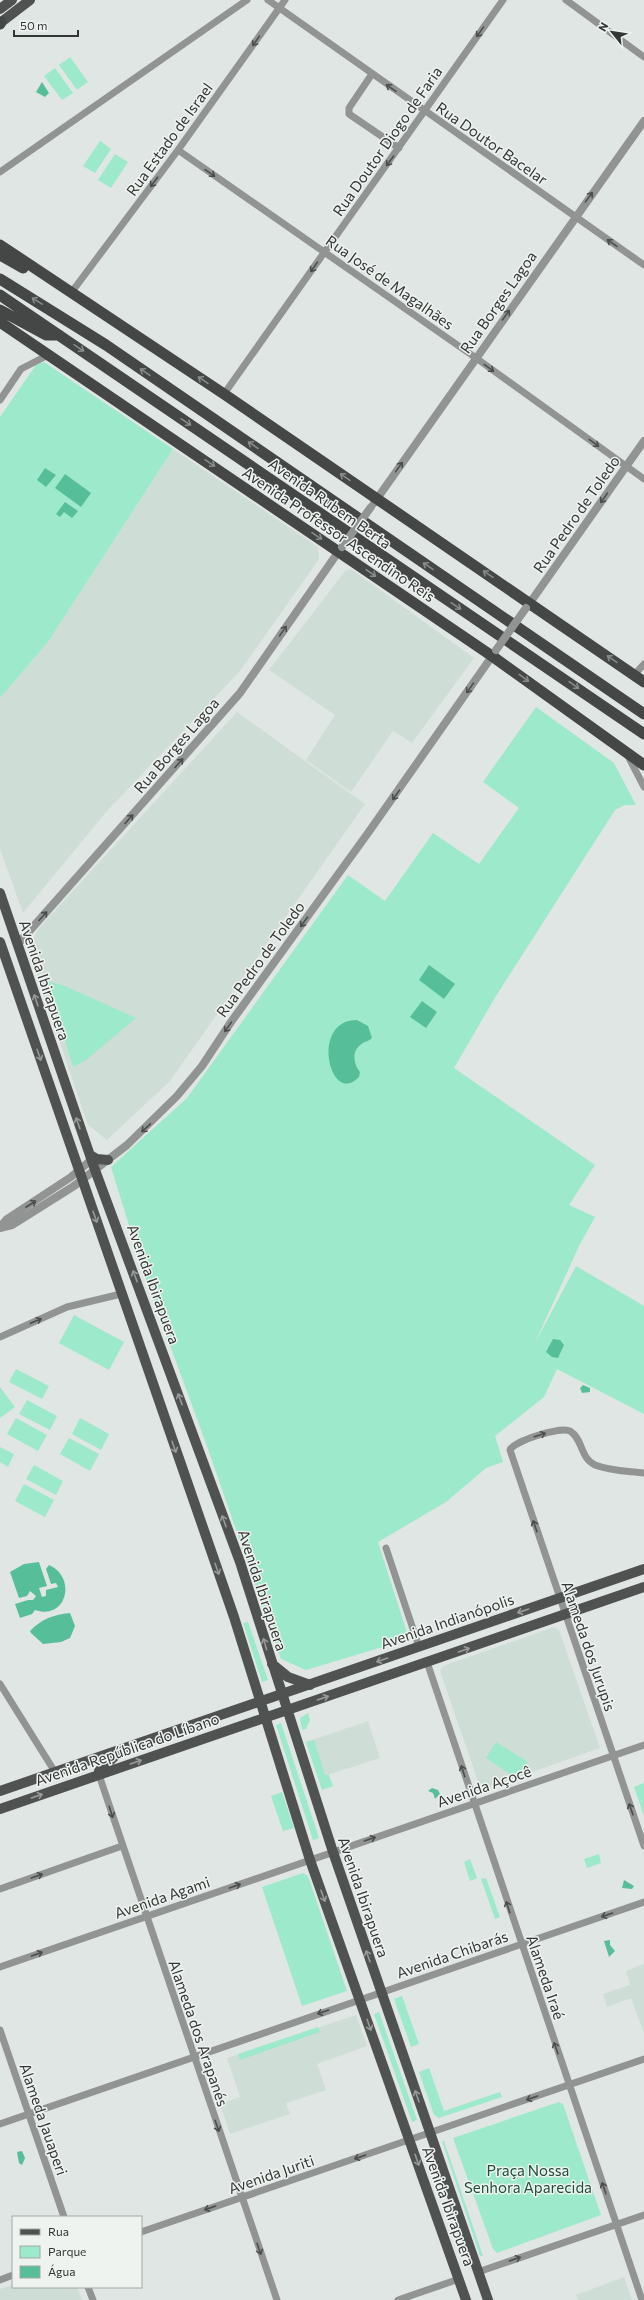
<svg xmlns="http://www.w3.org/2000/svg" width="644" height="2300" font-family="Commissioner,sans-serif">
  <rect width="100%" height="100%" fill="#e0e6e3"/>
  <path fill="#cfddd7" d="M 173,449 L 318,547 L 319,559 L 240,671 L 107,811 L 23,913 L 0,849 L 0,698 L 48,642 Z
    M 351,569 L 474,658 L 412,743 L 393,731 L 351,792 L 306,760 L 335,715 L 269,670 L 346,570 Z
    M 237,712 L 365,804 L 170,1081 L 107,1140 L 88,1125 L 28,948 L 39,928 Z
    M 554,1627 L 559,1630 L 600,1748 L 481,1790 L 440,1671 L 443,1666 Z
    M 368,1721 L 380,1758 L 318,1778 L 306,1742 Z
    M 644,1964 L 644,2033 L 631,1998 L 607,2007 L 603,1994 L 630,1985 L 626,1971 Z
    M 356,2015 L 367,2046 L 317,2064 L 326,2090 L 286,2103 L 290,2114 L 230,2134 L 220,2104 L 240,2097 L 227,2058 Z
    M 624,2277 L 632,2300 L 578,2300 L 576,2295 Z
    M 13,2285 L 13,2287 L 77,2287 L 82,2300 L 0,2300 L 0,2289 Z"/>
  <path fill="#9de9cb" d="M 70,57 L 88,82 L 77,90 L 59,65 Z
    M 55,68 L 73,93 L 62,100 L 44,76 Z
    M 100,141 L 111,149 L 95,173 L 83,166 Z
    M 115,154 L 128,162 L 111,188 L 98,180 Z
    M 44,362 L 173,449 L 48,642 L 0,698 L 0,417 L 36,365 Z
    M 536,707 L 614,763 L 636,805 L 625,805 L 615,810 L 496,996 L 454,1068 L 595,1165 L 569,1205 L 595,1217 L 579,1246 L 534,1345 L 576,1266 L 644,1306 L 644,1414 L 557,1369 L 544,1397 L 495,1436 L 503,1462 L 486,1468 L 446,1502 L 378,1542 L 409,1639 L 306,1670 L 281,1659 L 208,1449 L 144,1274 L 111,1167 L 187,1098 L 348,875 L 385,901 L 433,833 L 479,864 L 519,808 L 483,782 Z
    M 47,981 L 65,986 L 136,1018 L 85,1061 L 73,1067 Z
    M 74,1315 L 124,1342 L 109,1370 L 59,1343 Z
    M 16,1369 L 49,1386 L 42,1399 L 9,1382 Z
    M 0,1387 L 15,1407 L 0,1418 Z
    M 27,1400 L 57,1416 L 50,1430 L 19,1414 Z
    M 16,1418 L 47,1435 L 38,1451 L 7,1434 Z
    M 80,1418 L 109,1434 L 101,1450 L 72,1434 Z
    M 69,1438 L 99,1454 L 90,1471 L 60,1454 Z
    M 0,1447 L 14,1454 L 8,1467 L 0,1462 Z
    M 34,1465 L 63,1481 L 56,1495 L 26,1479 Z
    M 24,1484 L 54,1500 L 45,1517 L 15,1501 Z
    M 248,1622 L 268,1680 L 262,1682 L 243,1623 Z
    M 308,1713 L 310,1720 L 306,1729 L 302,1730 L 300,1718 Z
    M 281,1723 L 319,1838 L 313,1840 L 276,1725 Z
    M 314,1740 L 325,1775 L 329,1775 L 333,1786 L 322,1790 L 306,1742 Z
    M 496,1742 L 528,1762 L 516,1778 L 486,1758 Z
    M 644,1783 L 644,1816 L 634,1787 Z
    M 282,1792 L 294,1828 L 283,1831 L 271,1796 Z
    M 599,1854 L 601,1863 L 587,1868 L 584,1859 Z
    M 470,1859 L 477,1878 L 470,1881 L 464,1862 Z
    M 303,1873 L 308,1876 L 347,1991 L 302,2006 L 262,1887 Z
    M 486,1878 L 500,1917 L 495,1919 L 481,1879 Z
    M 402,1996 L 419,2044 L 411,2047 L 394,1999 Z
    M 379,2012 L 417,2120 L 412,2122 L 374,2014 Z
    M 318,2027 L 320,2032 L 240,2060 L 238,2054 Z
    M 429,2068 L 444,2111 L 500,2092 L 502,2097 L 439,2118 L 434,2115 L 419,2072 Z
    M 559,2102 L 563,2104 L 601,2215 L 497,2253 L 493,2249 L 453,2138 Z
    M 442,2141 L 444,2141 L 483,2256 L 480,2256 Z"/>
  <path fill="#56bf9a" d="M 42,82 L 49,93 L 45,97 L 36,92 Z
    M 45,468 L 56,475 L 46,487 L 37,480 Z
    M 65,474 L 91,493 L 81,507 L 55,488 Z
    M 65,502 L 78,511 L 72,518 L 64,512 L 60,517 L 56,514 Z
    M 429,965 L 455,984 L 444,999 L 419,980 Z
    M 422,1001 L 437,1012 L 426,1028 L 410,1017 Z
    M 357,1020 L 368,1026 L 372,1038 C 369,1041 367,1041 363,1043 C 351,1050 353,1063 360,1072 L 359,1077 C 330,1108 309,1020 357,1020 Z
    M 553,1339 L 560,1340 L 564,1345 L 558,1358 L 552,1357 L 546,1352 Z
    M 583,1385 L 590,1388 L 590,1392 L 582,1393 L 580,1388 Z
    M 39,1562 L 47,1586 L 39,1588 L 42,1597 L 46,1596 L 46,1590 L 58,1587 L 56,1583 L 51,1584 L 46,1569 L 49,1565 C 77,1577 67,1621 35,1610 L 32,1614 L 20,1618 L 15,1604 L 28,1600 L 33,1600 L 36,1596 L 30,1591 L 27,1596 L 19,1598 L 10,1572 L 24,1564 Z
    M 70,1613 L 75,1626 L 70,1638 L 61,1642 L 43,1644 L 31,1633 L 30,1631 C 42,1619 52,1615 70,1613 Z
    M 432,1788 L 438,1790 L 440,1794 L 435,1799 L 433,1793 L 428,1791 Z
    M 624,1880 L 634,1886 L 632,1889 L 622,1888 Z
    M 610,1940 L 610,1945 L 615,1951 L 609,1957 L 604,1941 Z
    M 22,2151 L 25,2158 L 22,2165 L 19,2163 L 17,2152 Z"/>
  <g fill="none" stroke-linecap="round" stroke-linejoin="round">
    <path stroke="#919493" stroke-width="7" d="M 268,0 L 644,265
      M 566,0 L 644,57
      M 372,74 L 349,108 L 349,114 L 399,148
      M 178,150 L 476,358 L 644,479
      M 0,172 L 247,0
      M 71,293 L 178,150 L 285,0
      M 224,394 L 503,0
      M 0,400 L 21,369 L 50,354
      M 634,675 L 644,664
      M 627,754 L 644,787
      M 0,1337 L 67,1307 L 121,1294
      M 644,1473 C 628,1471 610,1471 595,1465 C 580,1458 583,1439 570,1431 C 562,1426 513,1441 510,1450 L 644,1846
      M 386,1548 L 419,1647
      M 427,1662 L 642,2300
      M 0,1684 L 55,1772
      M 99,1775 L 277,2300
      M 0,1889 L 122,1846
      M 0,1967 L 644,1745
      M 0,2030 L 64,2217
      M 0,2124 L 644,1902
      M 141,2232 L 644,2059
      M 478,2272 L 644,2215
      M 0,2280 L 13,2275
      M 88,2287 L 93,2300
      M 398,2300 L 459,2279"/>
    <path stroke="#919493" stroke-width="8" d="M 374,503 L 644,121
      M 527,607 L 644,441
      M 17,945 L 240,693 L 341,548
      M 0,1227 L 7,1219 L 71,1177 L 91,1160
      M 0,1228 L 12,1225 L 74,1186 L 127,1145 L 177,1096 L 202,1066 L 231,1022 L 368,833 L 495,652"/>
    <path stroke="#4f5251" stroke-width="10" d="M 0,9 L 12,0
      M 0,23 L 30,0
      M 0,893 L 95,1170 L 240,1562 L 333,1852 L 488,2300
      M 0,942 L 234,1617 L 310,1860 L 466,2300
      M 90,1155 L 97,1159 L 108,1160
      M 272,1664 L 288,1677 L 310,1685
      M 99,1775 L 99,1771 L 116,1755
      M 0,1791 L 644,1569
      M 0,1809 L 644,1587"/>
    <path stroke="#444746" stroke-width="11" d="M 0,24 L 1,22
      M 0,245 L 224,394 L 644,682
      M 0,255 L 23,268
      M 0,279 L 106,345 L 644,714
      M 0,295 L 644,734
      M 0,310 L 46,335 L 59,335
      M 0,322 L 492,656 L 644,765"/>
    <path stroke="#919493" stroke-width="8" d="M 342,547 L 371,507
      M 496,650 L 526,608"/>
  </g>
  <defs><path id="oneway-shaft" d="M-6 0H5M1.5-3L5.5 0L1.5 3" fill="none" stroke-width="1.6" stroke-linecap="round" stroke-linejoin="round"/></defs>
  <g stroke="#4b4e4c">
    <use href="#oneway-shaft" transform="translate(480 32) rotate(125)"/>
    <use href="#oneway-shaft" transform="translate(256 41) rotate(125)"/>
    <use href="#oneway-shaft" transform="translate(391 88) rotate(-145)"/>
    <use href="#oneway-shaft" transform="translate(390 161) rotate(126)"/>
    <use href="#oneway-shaft" transform="translate(210 173) rotate(35)"/>
    <use href="#oneway-shaft" transform="translate(154 182) rotate(127)"/>
    <use href="#oneway-shaft" transform="translate(589 197) rotate(-54)"/>
    <use href="#oneway-shaft" transform="translate(612 243) rotate(-145)"/>
    <use href="#oneway-shaft" transform="translate(314 267) rotate(125)"/>
    <use href="#oneway-shaft" transform="translate(506 315) rotate(-55)"/>
    <use href="#oneway-shaft" transform="translate(489 368) rotate(36)"/>
    <use href="#oneway-shaft" transform="translate(594 443) rotate(36)"/>
    <use href="#oneway-shaft" transform="translate(399 467) rotate(-55)"/>
    <use href="#oneway-shaft" transform="translate(604 498) rotate(125)"/>
    <use href="#oneway-shaft" transform="translate(283 631) rotate(-55)"/>
    <use href="#oneway-shaft" transform="translate(470 688) rotate(125)"/>
    <use href="#oneway-shaft" transform="translate(179 763) rotate(-48)"/>
    <use href="#oneway-shaft" transform="translate(396 795) rotate(125)"/>
    <use href="#oneway-shaft" transform="translate(129 819) rotate(-48)"/>
    <use href="#oneway-shaft" transform="translate(43 916) rotate(-48)"/>
    <use href="#oneway-shaft" transform="translate(304 922) rotate(126)"/>
    <use href="#oneway-shaft" transform="translate(228 1027) rotate(125)"/>
    <use href="#oneway-shaft" transform="translate(146 1128) rotate(137)"/>
    <use href="#oneway-shaft" transform="translate(31 1204) rotate(-33)"/>
    <use href="#oneway-shaft" transform="translate(36 1321) rotate(-23)"/>
    <use href="#oneway-shaft" transform="translate(540 1435) rotate(-18)"/>
    <use href="#oneway-shaft" transform="translate(535 1526) rotate(-109)"/>
    <use href="#oneway-shaft" transform="translate(463 1771) rotate(-108)"/>
    <use href="#oneway-shaft" transform="translate(631 1809) rotate(-109)"/>
    <use href="#oneway-shaft" transform="translate(111 1812) rotate(72)"/>
    <use href="#oneway-shaft" transform="translate(370 1839) rotate(-19)"/>
    <use href="#oneway-shaft" transform="translate(37 1876) rotate(-19)"/>
    <use href="#oneway-shaft" transform="translate(235 1886) rotate(-19)"/>
    <use href="#oneway-shaft" transform="translate(508 1907) rotate(-108)"/>
    <use href="#oneway-shaft" transform="translate(607 1915) rotate(161)"/>
    <use href="#oneway-shaft" transform="translate(37 1954) rotate(-19)"/>
    <use href="#oneway-shaft" transform="translate(323 2012) rotate(161)"/>
    <use href="#oneway-shaft" transform="translate(556 2048) rotate(-109)"/>
    <use href="#oneway-shaft" transform="translate(532 2098) rotate(161)"/>
    <use href="#oneway-shaft" transform="translate(217 2126) rotate(71)"/>
    <use href="#oneway-shaft" transform="translate(360 2157) rotate(161)"/>
    <use href="#oneway-shaft" transform="translate(604 2188) rotate(-109)"/>
    <use href="#oneway-shaft" transform="translate(210 2208) rotate(161)"/>
    <use href="#oneway-shaft" transform="translate(259 2249) rotate(71)"/>
    <use href="#oneway-shaft" transform="translate(515 2259) rotate(-19)"/>
  </g>
  <g stroke="#888c8a">
    <use href="#oneway-shaft" transform="translate(37 301) rotate(-148)"/>
    <use href="#oneway-shaft" transform="translate(79 348) rotate(34)"/>
    <use href="#oneway-shaft" transform="translate(145 372) rotate(-146)"/>
    <use href="#oneway-shaft" transform="translate(203 380) rotate(-146)"/>
    <use href="#oneway-shaft" transform="translate(186 422) rotate(34)"/>
    <use href="#oneway-shaft" transform="translate(253 445) rotate(-146)"/>
    <use href="#oneway-shaft" transform="translate(210 463) rotate(34)"/>
    <use href="#oneway-shaft" transform="translate(345 477) rotate(-145)"/>
    <use href="#oneway-shaft" transform="translate(317 536) rotate(34)"/>
    <use href="#oneway-shaft" transform="translate(428 566) rotate(-146)"/>
    <use href="#oneway-shaft" transform="translate(371 573) rotate(35)"/>
    <use href="#oneway-shaft" transform="translate(488 574) rotate(-146)"/>
    <use href="#oneway-shaft" transform="translate(456 606) rotate(34)"/>
    <use href="#oneway-shaft" transform="translate(612 659) rotate(-145)"/>
    <use href="#oneway-shaft" transform="translate(524 678) rotate(36)"/>
    <use href="#oneway-shaft" transform="translate(574 685) rotate(35)"/>
  </g>
  <g stroke="#979a99">
    <use href="#oneway-shaft" transform="translate(36 1000) rotate(-109)"/>
    <use href="#oneway-shaft" transform="translate(39 1055) rotate(71)"/>
    <use href="#oneway-shaft" transform="translate(78 1123) rotate(-109)"/>
    <use href="#oneway-shaft" transform="translate(95 1217) rotate(71)"/>
    <use href="#oneway-shaft" transform="translate(135 1276) rotate(-111)"/>
    <use href="#oneway-shaft" transform="translate(180 1399) rotate(-110)"/>
    <use href="#oneway-shaft" transform="translate(174 1447) rotate(71)"/>
    <use href="#oneway-shaft" transform="translate(224 1521) rotate(-110)"/>
    <use href="#oneway-shaft" transform="translate(217 1569) rotate(71)"/>
    <use href="#oneway-shaft" transform="translate(523 1611) rotate(161)"/>
    <use href="#oneway-shaft" transform="translate(265 1644) rotate(-107)"/>
    <use href="#oneway-shaft" transform="translate(464 1650) rotate(-19)"/>
    <use href="#oneway-shaft" transform="translate(382 1660) rotate(161)"/>
    <use href="#oneway-shaft" transform="translate(323 1698) rotate(-19)"/>
    <use href="#oneway-shaft" transform="translate(136 1762) rotate(-19)"/>
    <use href="#oneway-shaft" transform="translate(37 1796) rotate(-19)"/>
    <use href="#oneway-shaft" transform="translate(323 1896) rotate(70)"/>
    <use href="#oneway-shaft" transform="translate(368 1956) rotate(-109)"/>
    <use href="#oneway-shaft" transform="translate(369 2025) rotate(71)"/>
    <use href="#oneway-shaft" transform="translate(417 2096) rotate(-109)"/>
    <use href="#oneway-shaft" transform="translate(417 2160) rotate(71)"/>
  </g>
  <g text-anchor="middle" dominant-baseline="central" stroke-width="3" stroke-linejoin="round" paint-order="stroke">
    <g font-size="15" fill="#343635" stroke="#eef3f0">
      <text transform="translate(169 139) rotate(-54)">Rua Estado de Israel</text>
      <text transform="translate(387 141) rotate(-55)">Rua Doutor Diogo de Faria</text>
      <text transform="translate(492 143) rotate(35)">Rua Doutor Bacelar</text>
      <text transform="translate(390 282) rotate(35)">Rua José de Magalhães</text>
      <text transform="translate(498 302) rotate(-55)">Rua Borges Lagoa</text>
      <text transform="translate(330 503) rotate(35)">Avenida Rubem Berta</text>
      <text transform="translate(576 514) rotate(-55)">Rua Pedro de Toledo</text>
      <text transform="translate(339 534) rotate(34)">Avenida Professor Ascendino Reis</text>
      <text transform="translate(176 745) rotate(-49)">Rua Borges Lagoa</text>
      <text transform="translate(260 959) rotate(-54)">Rua Pedro de Toledo</text>
      <text transform="translate(45 980) rotate(71)">Avenida Ibirapuera</text>
      <text transform="translate(154 1284) rotate(70)">Avenida Ibirapuera</text>
      <text transform="translate(263 1590) rotate(72)">Avenida Ibirapuera</text>
      <text transform="translate(447 1621) rotate(-19)">Avenida Indianópolis</text>
      <text transform="translate(589 1646) rotate(71)">Alameda dos Jurupis</text>
      <text transform="translate(127 1749) rotate(-19)">Avenida República do Líbano</text>
      <text transform="translate(484 1786) rotate(-19)">Avenida Açocê</text>
      <text transform="translate(162 1897) rotate(-19)">Avenida Agami</text>
      <text transform="translate(364 1897) rotate(71)">Avenida Ibirapuera</text>
      <text transform="translate(452 1954) rotate(-19)">Avenida Chibarás</text>
      <text transform="translate(546 1977) rotate(71)">Alameda Iraé</text>
      <text transform="translate(199 2033) rotate(71)">Alameda dos Arapanés</text>
      <text transform="translate(44 2119) rotate(71)">Alameda Jauaperi</text>
      <text transform="translate(271 2174) rotate(-19)">Avenida Juriti</text>
      <text transform="translate(449 2206) rotate(70)">Avenida Ibirapuera</text>
    </g>
    <g font-size="15" fill="#204d3d" stroke="#eef3f0">
      <text x="528" y="2170">Praça Nossa<tspan x="528" dy="17">Senhora Aparecida</tspan></text>
    </g>
  </g>
  <rect x="12" y="2216" width="130" height="72" fill="#eef3f0" stroke="#a4a7a5"/>
  <rect x="20" y="2229" width="20" height="6" fill="#4f5251" stroke="#a4a7a5"/>
  <text x="48" y="2236" font-size="12" fill="#343635">Rua</text>
  <rect x="20" y="2246" width="20" height="12" fill="#9de9cb" stroke="#a4a7a5"/>
  <text x="48" y="2256" font-size="12" fill="#343635">Parque</text>
  <rect x="20" y="2266" width="20" height="12" fill="#56bf9a" stroke="#a4a7a5"/>
  <text x="48" y="2276" font-size="12" fill="#343635">Água</text>
  <g transform="translate(612 32) rotate(300)" stroke="#eef3f0" stroke-width="3" paint-order="stroke">
  <path d="M0-3L7 15L0 10L-7 15Z" fill="#343635"/>
  <text y="-6" font-size="11" font-weight="bold" text-anchor="middle" fill="#343635">N</text>
  </g>
  <path d="M14 30v6h64v-6" fill="none" stroke="#343635" stroke-width="2"/>
  <text x="20" y="30" font-size="12" fill="#343635" stroke="#eef3f0" stroke-width="3" paint-order="stroke">50 m</text>
</svg>
